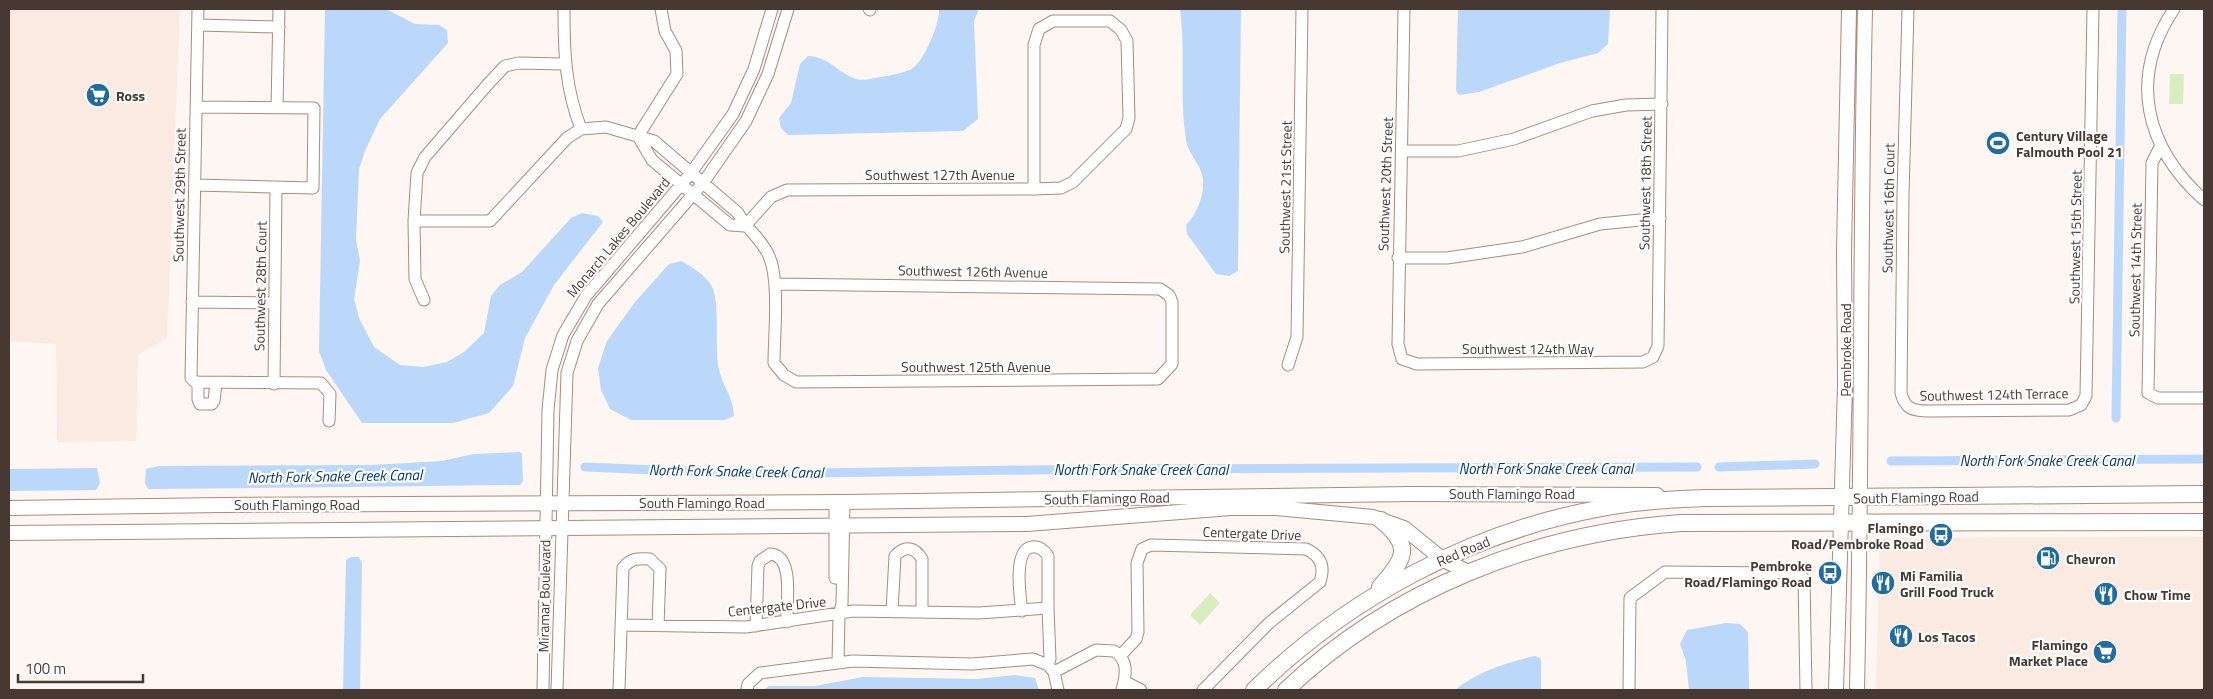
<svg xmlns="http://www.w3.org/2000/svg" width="2213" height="699" font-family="'Titillium Web',sans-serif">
  <rect width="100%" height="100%" fill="#fdf6f3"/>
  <path fill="#fbeae1" d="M 9,9 L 180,9 L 167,338 L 138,355 L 136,441 L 57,442 L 56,344 L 9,341 Z
    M 2204,537 L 2203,690 L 1876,690 L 1880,538 Z"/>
  <path fill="#d8eec1" d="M 2170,74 L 2184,74 L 2183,104 L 2169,104 Z
    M 1210,593 L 1220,603 L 1200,625 L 1190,615 Z"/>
  <path fill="#bbd7fa" d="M 325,9 L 386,9 L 415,24 L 439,25 L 447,30 L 448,43 L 380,119 L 365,151 L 359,169 L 356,240 L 360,261 L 354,299 L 359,318 L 374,347 L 400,365 L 423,367 L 447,362 L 464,352 L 484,333 L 491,296 L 500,285 L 522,272 L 571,218 L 582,213 L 598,216 L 603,222 L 554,285 L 525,338 L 513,386 L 489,413 L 453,423 L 362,423 L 326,370 L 319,351 Z
    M 939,9 L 979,9 L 974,21 L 978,119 L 963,131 L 788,135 L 781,128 L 779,118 L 791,103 L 800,64 L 808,56 C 829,57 837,72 856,79 C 862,81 870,79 875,78 C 885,76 904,74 913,68 C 925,59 940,23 939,9 Z
    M 1180,9 L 1241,9 L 1238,263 L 1238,271 L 1229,276 L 1216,274 L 1187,234 L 1186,225 C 1198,212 1204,196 1203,179 C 1201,164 1188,154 1186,140 C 1179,96 1186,52 1180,9 Z
    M 1458,9 L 1610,9 L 1608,44 L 1598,53 L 1560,63 L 1479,92 L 1459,95 L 1456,91 Z
    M 2000,130 L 2007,133 L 2006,145 L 2002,146 L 1996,155 L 1989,152 L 1990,140 L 1993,139 Z
    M 681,261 C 691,266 705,275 711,285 C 721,300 714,349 719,369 C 722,386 734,398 734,416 L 724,420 L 631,420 L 610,409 L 601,390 L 598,368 L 607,341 L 635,302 L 669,264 Z
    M 520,452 L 522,454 L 523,481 L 520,485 L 153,489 L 148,489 L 145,483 L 146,469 L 159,466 L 372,465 L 442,461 L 474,454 Z
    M 97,468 L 100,483 L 96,490 L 9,491 L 9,469 Z
    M 351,557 L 359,557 L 362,563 L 360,690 L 343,690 L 346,560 Z
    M 1726,623 L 1740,624 L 1748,632 L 1749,690 L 1689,690 L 1686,661 L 1680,644 L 1687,630 Z
    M 1535,656 L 1541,659 L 1541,690 L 1455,690 C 1478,671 1506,663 1535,656 Z
    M 1015,675 L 1035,678 L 1039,690 L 763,690 L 769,686 L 815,686 L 863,677 L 977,679 Z"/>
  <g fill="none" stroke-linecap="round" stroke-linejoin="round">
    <path stroke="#bbd7fa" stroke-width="9" d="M 2116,418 L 2122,9
      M 1891,461 L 2204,459
      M 585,467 L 752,474 L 1094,469 L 1697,467
      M 1719,467 L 1815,464"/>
    <g stroke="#ab8b7c" stroke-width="13">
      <path id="minor" d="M 198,9 L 191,378 L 195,382 L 321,383 L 330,394 L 329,421
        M 564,9 C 564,52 565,87 581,129
        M 869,9 L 870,10
        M 1404,9 L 1398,344 L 1402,359 L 1417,364 L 1643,362 L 1653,357 L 1658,346 L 1662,9
        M 1908,9 L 1903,195 L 1901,393 C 1905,409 1913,411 1929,411 L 2069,410 L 2081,405 L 2086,396 L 2093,9
        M 2174,9 C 2128,78 2145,147 2204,200
        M 198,25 L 279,27
        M 277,107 L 279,9
        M 638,136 L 652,160 L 730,225 L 745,226
        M 638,136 L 677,74 L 676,51 L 665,31 L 661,9
        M 2160,147 L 2152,163 L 2148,393 L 2158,398 L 2204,398
        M 1402,151 L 1458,151 L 1514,139 L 1592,111 L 1626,105 L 1662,104
        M 195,185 L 313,188 L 314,108 L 196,107
        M 414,221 L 490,221 L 567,138 L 581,129 L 606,127 L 654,141 L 738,213 C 747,230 762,239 769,256 C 780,281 774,335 774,363 L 784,375 L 796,382 L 1158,379 L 1172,364 L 1172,302 L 1169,295 L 1160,289 L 776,284
        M 745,226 L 771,197 L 787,190 L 1034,189 L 1061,188 L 1073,182 L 1126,129 L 1129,118 L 1127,41 L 1121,30 L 1110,21 L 1053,21 L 1039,29 L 1034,45 L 1034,189
        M 1398,258 L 1447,258 L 1522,247 L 1600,224 L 1660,218
        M 424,300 L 415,279 L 414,221 L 417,173 L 425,157 L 488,84 L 505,66 L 519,63 L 564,64
        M 192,302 L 274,303
        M 1288,365 L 1297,337 L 1302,9
        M 198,382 L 198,399 L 200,404 L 212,404 L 214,401 L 216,383
        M 274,384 L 276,188
        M 835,578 L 835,502
        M 892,611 L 895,556 C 905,545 915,547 922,559 L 922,612
        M 1022,611 C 1020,597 1013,549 1032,547 C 1039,546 1044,550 1048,556 L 1048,608
        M 622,625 L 746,627 L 853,611 L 979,613 L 1048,608 L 1050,659 L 1048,665
        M 756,626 L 758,566 L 760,561 L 770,554 C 795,555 786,604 787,622
        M 1121,655 L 1136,639 L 1138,632 L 1137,563 L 1142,549 L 1151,545 L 1306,549 C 1321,556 1325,567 1320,582 L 1269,623 L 1203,690
        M 838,663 L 839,614 L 842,604 L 844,502
        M 1054,672 L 1096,650 L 1114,651 C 1129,660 1126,675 1122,690
        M 1124,681 L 1141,690
        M 543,690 L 548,410 L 552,370 L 563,335 L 586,296 L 691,173 L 733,114 L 754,69 L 772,9
        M 557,690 L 567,373 L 577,341 L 598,304 L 703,183 L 746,121 L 768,74 L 788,9
        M 619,690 L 623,568 C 631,558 638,558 650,559 L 660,569 L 658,626
        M 747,690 L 748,684 L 760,673 L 853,661 L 972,664 L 1033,659 L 1048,665 L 1054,672 L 1058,690
        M 1629,690 L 1630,598 L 1665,572 L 1796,573 L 1804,579 L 1806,690"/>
    </g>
    <g stroke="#ab8b7c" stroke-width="16">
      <path id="major" d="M 9,508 L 222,505 L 844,502 L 1411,494 L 1657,495
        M 9,533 L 1027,524 L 1231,508 L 1276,508 L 1373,517 L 1404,528 L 1442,559 L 1468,572
        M 1836,690 L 1845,385 L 1844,250 L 1849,9
        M 1857,690 C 1862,463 1860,236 1865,9"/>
    </g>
    <g stroke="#ab8b7c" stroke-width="18">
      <path id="highway" d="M 1380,587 C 1404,559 1414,547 1381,520
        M 1254,690 C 1349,597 1471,532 1602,508 C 1637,501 1672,499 1708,498 L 2204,494
        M 1286,690 C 1393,589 1535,533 1681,523 L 2204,522"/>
    </g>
    <use href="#minor" stroke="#fff" stroke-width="11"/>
    <use href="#major" stroke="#fff" stroke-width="14"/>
    <use href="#highway" stroke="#fff" stroke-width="16"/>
  </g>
  <defs>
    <g id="supermarket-disc" transform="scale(1.25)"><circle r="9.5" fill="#216b9e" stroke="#fff"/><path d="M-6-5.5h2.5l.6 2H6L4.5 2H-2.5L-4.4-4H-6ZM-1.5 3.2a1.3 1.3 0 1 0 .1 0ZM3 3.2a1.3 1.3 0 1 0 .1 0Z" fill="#fff"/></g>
    <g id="stadium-disc" transform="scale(1.25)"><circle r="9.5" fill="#216b9e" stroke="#fff"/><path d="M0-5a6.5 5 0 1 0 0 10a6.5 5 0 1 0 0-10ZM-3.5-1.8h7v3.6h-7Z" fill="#fff"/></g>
    <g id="bus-disc" transform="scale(1.25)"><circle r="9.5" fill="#216b9e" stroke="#fff"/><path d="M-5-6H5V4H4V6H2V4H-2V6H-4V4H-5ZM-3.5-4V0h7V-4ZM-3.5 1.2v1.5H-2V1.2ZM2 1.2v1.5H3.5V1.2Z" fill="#fff"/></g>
    <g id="fuel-disc" transform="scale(1.25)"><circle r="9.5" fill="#216b9e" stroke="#fff"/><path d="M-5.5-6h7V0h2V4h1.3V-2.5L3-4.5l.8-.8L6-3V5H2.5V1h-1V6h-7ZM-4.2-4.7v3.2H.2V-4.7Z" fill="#fff"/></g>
    <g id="restaurant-disc" transform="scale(1.25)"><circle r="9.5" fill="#216b9e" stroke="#fff"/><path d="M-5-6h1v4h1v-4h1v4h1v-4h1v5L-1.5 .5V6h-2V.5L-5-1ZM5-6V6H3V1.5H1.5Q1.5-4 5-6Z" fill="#fff"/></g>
  </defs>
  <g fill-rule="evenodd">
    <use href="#supermarket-disc" x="98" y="95"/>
    <use href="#stadium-disc" x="1998" y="143"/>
    <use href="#bus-disc" x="1941" y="535"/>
    <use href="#fuel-disc" x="2048" y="558"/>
    <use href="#bus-disc" x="1830" y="573"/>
    <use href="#restaurant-disc" x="1883" y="583"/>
    <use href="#restaurant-disc" x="2106" y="594"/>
    <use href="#restaurant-disc" x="1901" y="636"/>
    <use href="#supermarket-disc" x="2105" y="652"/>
  </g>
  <g text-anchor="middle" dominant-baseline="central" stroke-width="4.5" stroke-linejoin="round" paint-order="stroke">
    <g font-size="14" font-weight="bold" fill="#473932" stroke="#fff" text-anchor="start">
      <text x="116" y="95">Ross</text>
      <text x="2016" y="135">Century Village<tspan x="2016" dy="16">Falmouth Pool 21</tspan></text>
      <text x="1924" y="527" text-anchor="end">Flamingo<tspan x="1924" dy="16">Road/Pembroke Road</tspan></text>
      <text x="2066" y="558">Chevron</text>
      <text x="1812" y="565" text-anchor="end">Pembroke<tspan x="1812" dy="16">Road/Flamingo Road</tspan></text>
      <text x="1900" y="575">Mi Familia<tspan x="1900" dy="16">Grill Food Truck</tspan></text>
      <text x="2124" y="594">Chow Time</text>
      <text x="1918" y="636">Los Tacos</text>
      <text x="2088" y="644" text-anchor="end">Flamingo<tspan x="2088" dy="16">Market Place</tspan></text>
    </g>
    <g font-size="14" fill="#473932" stroke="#fff">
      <text x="940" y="174">Southwest 127th Avenue</text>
      <text transform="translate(1645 183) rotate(-89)">Southwest 18th Street</text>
      <text transform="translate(1385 184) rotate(-88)">Southwest 20th Street</text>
      <text transform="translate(1285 187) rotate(-89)">Southwest 21st Street</text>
      <text transform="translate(179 195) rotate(-89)">Southwest 29th Street</text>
      <text transform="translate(1888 208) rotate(-89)">Southwest 16th Court</text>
      <text transform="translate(618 237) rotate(-50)">Monarch Lakes Boulevard</text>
      <text transform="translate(2075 237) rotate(-89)">Southwest 15th Street</text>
      <text transform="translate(2135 270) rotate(-89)">Southwest 14th Street</text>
      <text transform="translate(973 271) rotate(1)">Southwest 126th Avenue</text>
      <text transform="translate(260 286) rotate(-89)">Southwest 28th Court</text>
      <text x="1528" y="348">Southwest 124th Way</text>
      <text transform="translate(1845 350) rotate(-90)">Pembroke Road</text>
      <text x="976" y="366">Southwest 125th Avenue</text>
      <text transform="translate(1994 394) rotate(-1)">Southwest 124th Terrace</text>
      <text x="1512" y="493">South Flamingo Road</text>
      <text transform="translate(1916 497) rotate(-1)">South Flamingo Road</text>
      <text transform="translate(1107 498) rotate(-1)">South Flamingo Road</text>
      <text x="702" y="502">South Flamingo Road</text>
      <text x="297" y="504">South Flamingo Road</text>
      <text transform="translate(1252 533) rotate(2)">Centergate Drive</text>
      <text transform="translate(1463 551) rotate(-23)">Red Road</text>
      <text transform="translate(544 596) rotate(-89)">Miramar Boulevard</text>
      <text transform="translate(777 606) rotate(-6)">Centergate Drive</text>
    </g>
    <g font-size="15" font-style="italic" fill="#043769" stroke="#fff">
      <text x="2047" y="460">North Fork Snake Creek Canal</text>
      <text x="1546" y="468">North Fork Snake Creek Canal</text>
      <text x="1141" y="469">North Fork Snake Creek Canal</text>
      <text transform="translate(736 471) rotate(1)">North Fork Snake Creek Canal</text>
      <text transform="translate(335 476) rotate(-1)">North Fork Snake Creek Canal</text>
    </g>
  </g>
  <rect width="2213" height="699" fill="none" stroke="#473932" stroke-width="20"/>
  <path d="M18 674v8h125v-8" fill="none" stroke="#473932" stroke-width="2.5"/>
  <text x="25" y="674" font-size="15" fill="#473932" stroke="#ffffff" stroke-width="4" paint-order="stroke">100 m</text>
</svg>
